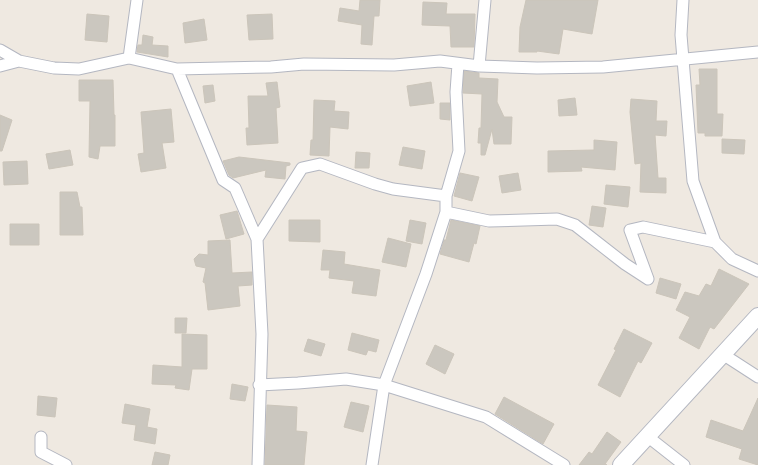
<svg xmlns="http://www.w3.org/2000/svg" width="758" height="465" font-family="Commissioner,sans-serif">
  <rect width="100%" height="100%" fill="#efe9e1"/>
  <path fill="#cbc7bf" stroke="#cbc5ba" d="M 360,0 L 380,0 L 379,16 L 374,16 L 372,45 L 361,44 L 362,25 L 338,21 L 340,8 L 359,11 Z
    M 526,0 L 598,0 L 592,34 L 563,29 L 559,54 L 537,51 L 537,52 L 519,52 L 520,27 Z
    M 423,2 L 447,3 L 446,14 L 475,14 L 474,47 L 451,47 L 450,26 L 422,25 Z
    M 87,14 L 109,16 L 107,42 L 85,40 Z
    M 272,14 L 273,39 L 249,40 L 247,15 Z
    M 204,19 L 207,40 L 185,43 L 183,23 Z
    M 143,35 L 153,37 L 152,45 L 168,46 L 168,57 L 137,52 L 138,45 L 142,45 Z
    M 699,69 L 717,69 L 717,114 L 723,114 L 722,136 L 705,136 L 705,133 L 698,133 L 696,85 L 700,85 Z
    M 464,71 L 479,73 L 479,78 L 498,79 L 497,102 L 504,117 L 512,117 L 511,144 L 494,144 L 492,129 L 485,155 L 481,155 L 481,143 L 478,143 L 479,128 L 481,128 L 482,94 L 463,93 Z
    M 79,80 L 113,80 L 114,115 L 115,115 L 115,146 L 100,146 L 98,159 L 89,157 L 90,101 L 79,101 Z
    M 277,82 L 280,107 L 276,108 L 278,143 L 247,145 L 246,128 L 249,128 L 248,96 L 268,96 L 266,83 Z
    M 431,82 L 434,103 L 410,106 L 407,86 Z
    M 213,85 L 215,101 L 205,103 L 203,86 Z
    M 575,98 L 577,115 L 559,116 L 558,100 Z
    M 631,99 L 657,101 L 656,121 L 667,121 L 666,136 L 655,135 L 658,178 L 666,178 L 666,193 L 640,192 L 641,163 L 635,164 L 630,112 Z
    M 314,100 L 335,101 L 334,111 L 349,112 L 348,129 L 330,127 L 329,156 L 310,155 L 311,140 L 313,140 Z
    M 440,103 L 450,103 L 450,120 L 440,119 Z
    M 171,109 L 174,142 L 162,143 L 166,168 L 141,172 L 138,154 L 144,153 L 141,112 Z
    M 0,115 L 12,120 L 2,151 L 0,151 Z
    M 722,139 L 745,140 L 744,154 L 722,153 Z
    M 594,140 L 617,142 L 615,170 L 581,167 L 582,171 L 548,172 L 548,151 L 594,150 Z
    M 403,147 L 425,151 L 422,169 L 399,165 Z
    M 70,150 L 73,165 L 49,169 L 46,154 Z
    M 356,152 L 370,153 L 369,168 L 355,168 Z
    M 239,157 L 290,163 L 290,165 L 286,166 L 285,179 L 265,177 L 266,170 L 233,178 L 229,175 L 223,161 Z
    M 27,161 L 28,184 L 4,185 L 3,162 Z
    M 460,173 L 479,177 L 472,201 L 454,196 Z
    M 518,173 L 521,190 L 502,193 L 499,176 Z
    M 606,185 L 630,187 L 628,207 L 604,204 Z
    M 60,192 L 77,192 L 80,207 L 82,207 L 83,235 L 60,235 Z
    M 592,206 L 606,208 L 603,227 L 589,225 Z
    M 237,211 L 244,234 L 226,239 L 220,215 Z
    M 289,220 L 320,220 L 320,242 L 289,241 Z
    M 410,220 L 426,223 L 422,244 L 406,241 Z
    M 451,220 L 480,226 L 476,244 L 474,243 L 469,262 L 440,254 L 444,240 L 446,240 Z
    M 10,224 L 39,224 L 39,245 L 10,245 Z
    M 388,238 L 411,244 L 406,267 L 382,262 Z
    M 230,240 L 232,273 L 252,272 L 252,285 L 238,286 L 240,306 L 208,310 L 205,283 L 203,282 L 206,268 L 196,266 L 194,259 L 199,254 L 208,255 L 208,241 Z
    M 323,250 L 345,252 L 344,264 L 380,270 L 376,296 L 352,293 L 354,281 L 329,278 L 330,270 L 321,270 Z
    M 719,269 L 749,284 L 714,329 L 710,327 L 699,349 L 679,338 L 690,317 L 676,310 L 685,292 L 699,296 L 706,284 L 711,286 Z
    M 660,278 L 681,284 L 676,299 L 656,293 Z
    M 175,318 L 187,318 L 186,333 L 175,333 Z
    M 624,329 L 652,343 L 641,363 L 638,361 L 620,397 L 598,385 L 616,350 L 614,349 Z
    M 352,333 L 379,340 L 376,352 L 368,350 L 366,355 L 348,350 Z
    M 182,334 L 207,335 L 207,369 L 192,369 L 189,390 L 175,388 L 176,385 L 152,384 L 153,365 L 182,367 Z
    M 308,339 L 325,344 L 321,356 L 304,351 Z
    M 435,345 L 454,354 L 445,374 L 426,364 Z
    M 232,384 L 248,387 L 245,401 L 230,399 Z
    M 38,396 L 57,398 L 55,417 L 37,415 Z
    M 504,397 L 554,424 L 543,444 L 495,414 Z
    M 758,398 L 758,465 L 739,459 L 742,449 L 706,437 L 711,420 L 743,431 Z
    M 351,402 L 369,406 L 363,432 L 344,427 Z
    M 125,404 L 150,409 L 147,427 L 157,429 L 155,444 L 134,440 L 136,425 L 122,423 Z
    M 267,405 L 297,407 L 296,431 L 307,432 L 304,465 L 265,465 Z
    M 607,432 L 621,442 L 605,464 L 607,465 L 579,465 L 589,452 L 592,454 Z
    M 155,452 L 170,455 L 168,465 L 152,465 Z"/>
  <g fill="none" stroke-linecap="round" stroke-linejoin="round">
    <g stroke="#b4b7c1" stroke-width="13">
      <path id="street" d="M 137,0 L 129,58 L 177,69 L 223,180 L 235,188 L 257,239 L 262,334 L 258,465
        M 683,0 L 681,35 L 693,181 L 715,242 L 732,259 L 758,271
        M 0,50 L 19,61 L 54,68 L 79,69 L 129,58
        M 0,66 L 19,61
        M 479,66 L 485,0
        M 177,69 L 271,67 L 304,64 L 394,65 L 440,61 L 479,66 L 537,68 L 603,67 L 758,52
        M 446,212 L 489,221 L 557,219 L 575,225 L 625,264 L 648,279
        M 257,239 L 302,168 L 320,164 L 375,184 L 393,189 L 446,196
        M 648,279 L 630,230 L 643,227 L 715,242
        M 724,355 L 758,377
        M 259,385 L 298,383 L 346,379 L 384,385 L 486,417 L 564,465
        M 647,436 L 684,465
        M 41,437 L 41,452 L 66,465
        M 372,465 L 384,385 L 426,274 L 446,212 L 446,196 L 459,151 L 456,92 L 458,64"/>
    </g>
    <g stroke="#b4b7c1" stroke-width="18">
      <path id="secondary" d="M 621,465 L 758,316"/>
    </g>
    <use href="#street" stroke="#fff" stroke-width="11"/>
    <use href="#secondary" stroke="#fff" stroke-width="16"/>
  </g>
</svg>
